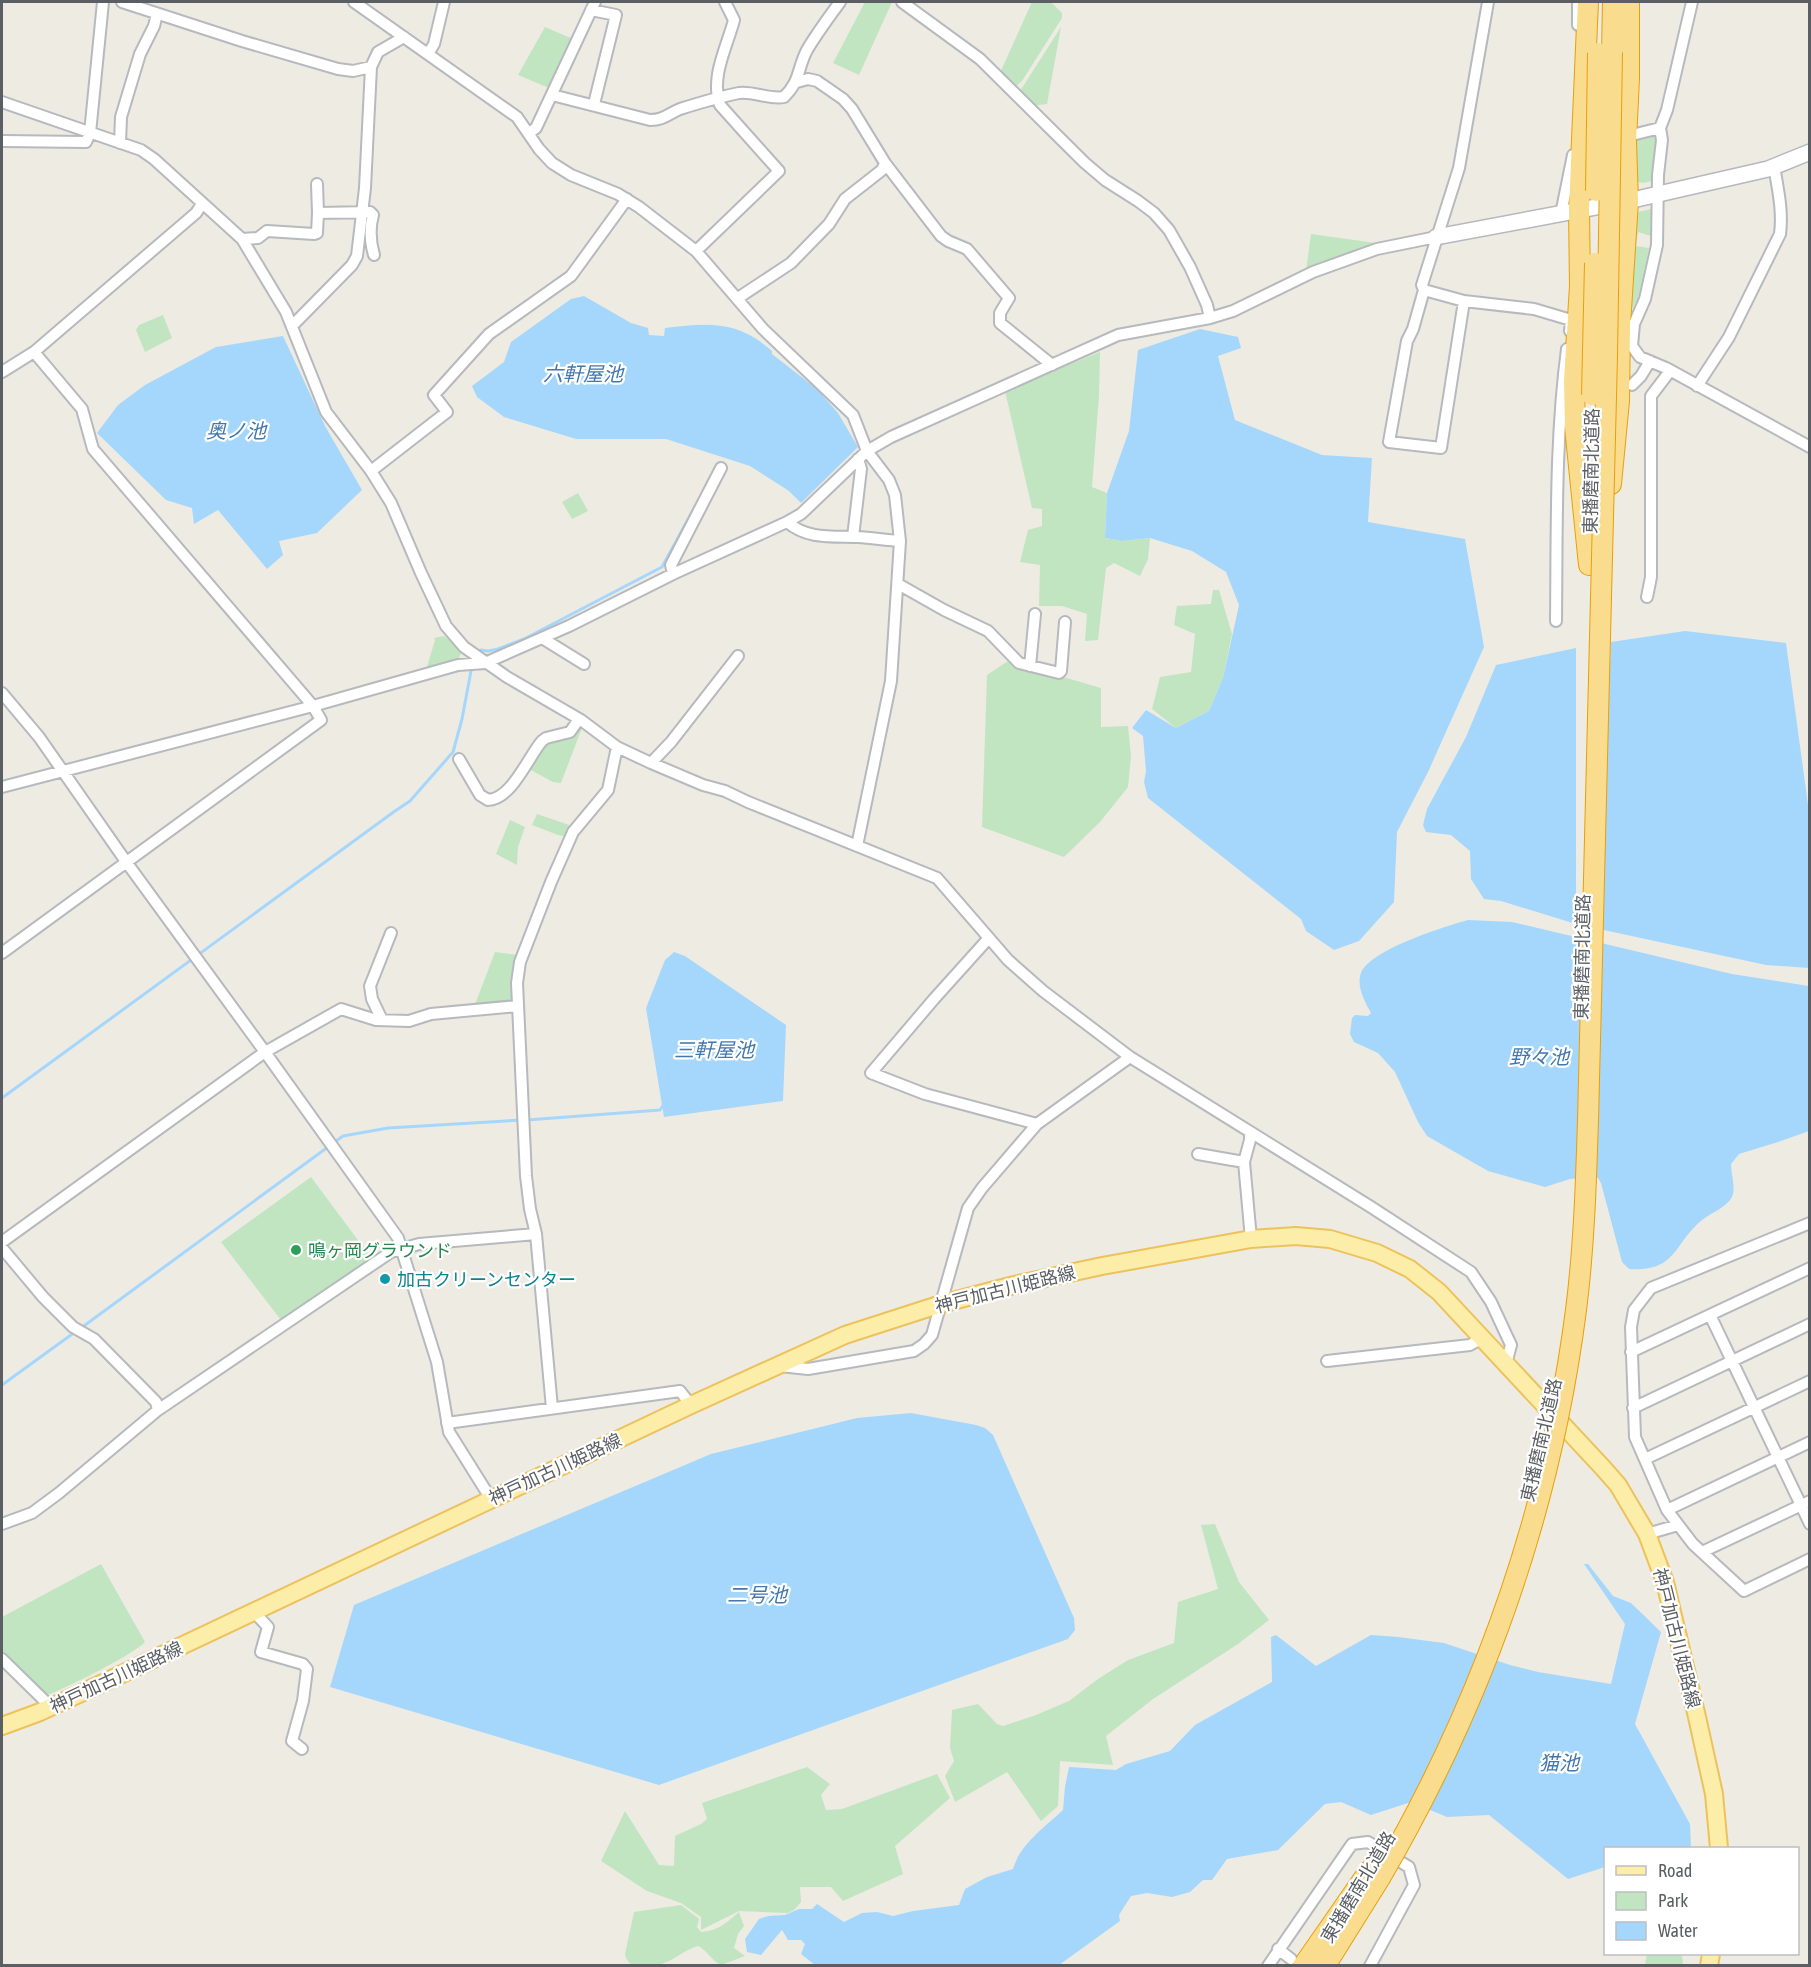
<svg xmlns="http://www.w3.org/2000/svg" width="1811" height="1967" font-family="'Asap Condensed','Noto Sans JP',sans-serif">
  <rect width="100%" height="100%" fill="#eeebe3"/>
  <path fill="#c1e5c0" d="M 865,2 L 892,2 L 859,75 L 833,63 Z
    M 1032,2 L 1051,2 L 1062,13 L 1062,18 L 1022,81 L 1014,88 L 999,75 Z
    M 545,27 L 573,39 L 549,88 L 518,75 Z
    M 1061,27 L 1047,104 L 1029,106 L 1020,91 Z
    M 1657,133 L 1655,179 C 1648,183 1640,185 1634,179 L 1634,140 Z
    M 1651,209 L 1651,236 L 1638,232 L 1636,246 L 1649,248 L 1638,298 L 1627,318 L 1634,213 Z
    M 1311,234 L 1376,243 L 1376,246 L 1306,271 Z
    M 163,315 L 172,338 L 145,352 L 136,330 L 139,325 Z
    M 1100,352 L 1099,396 L 1092,487 L 1107,493 L 1105,538 L 1122,541 L 1150,538 L 1148,559 L 1140,576 L 1114,563 L 1106,568 L 1098,640 L 1085,641 L 1087,614 L 1062,606 L 1039,606 L 1040,565 L 1020,562 L 1028,530 L 1042,526 L 1042,509 L 1032,508 L 1005,391 Z
    M 578,493 L 588,511 L 572,519 L 562,502 Z
    M 1213,590 L 1219,590 L 1232,634 L 1223,678 L 1209,711 L 1176,728 L 1152,709 L 1160,677 L 1191,672 L 1195,634 L 1174,625 L 1177,606 L 1211,604 Z
    M 444,636 L 453,643 L 461,654 L 457,661 L 428,670 L 427,667 L 435,640 L 434,638 Z
    M 1008,661 L 1101,688 L 1101,727 L 1128,726 L 1131,756 L 1128,787 L 1100,822 L 1064,857 L 982,827 L 987,675 Z
    M 576,728 L 582,728 L 561,783 L 553,782 L 527,768 L 540,745 Z
    M 537,814 L 575,827 L 568,837 L 558,835 L 532,825 Z
    M 510,820 L 525,827 L 518,847 L 517,865 L 496,854 Z
    M 495,952 L 519,955 L 513,1003 L 474,1007 Z
    M 311,1177 L 372,1259 L 281,1320 L 221,1242 Z
    M 1215,1524 L 1239,1582 L 1269,1620 L 1238,1644 L 1153,1699 L 1106,1736 L 1113,1765 L 1060,1761 L 1058,1806 L 1041,1821 L 1007,1772 L 955,1802 L 945,1776 L 954,1761 L 950,1748 L 952,1710 L 978,1704 L 997,1724 L 1003,1726 L 1036,1715 L 1069,1701 L 1098,1679 L 1128,1660 L 1174,1643 L 1178,1602 L 1218,1589 L 1201,1525 Z
    M 101,1564 L 145,1642 C 136,1653 63,1690 47,1695 L 2,1652 L 2,1617 Z
    M 807,1767 L 830,1784 L 821,1795 L 826,1810 L 842,1809 L 937,1774 L 950,1798 L 895,1846 L 903,1874 L 843,1901 L 831,1887 L 800,1887 L 801,1902 L 794,1910 L 788,1913 L 739,1911 L 701,1930 L 701,1917 L 681,1903 L 647,1891 L 601,1861 L 625,1811 L 659,1865 L 674,1866 L 675,1836 L 701,1824 L 707,1819 L 702,1803 Z
    M 681,1905 L 699,1919 L 697,1927 L 701,1932 C 718,1931 726,1923 739,1912 L 744,1926 L 738,1934 L 734,1948 L 745,1956 L 721,1965 C 712,1961 708,1951 698,1946 C 687,1949 679,1956 669,1961 C 657,1967 644,1966 631,1965 L 626,1958 L 625,1954 L 634,1912 Z
    M 1647,1954 L 1682,1954 L 1683,1965 L 1645,1965 Z"/>
  <path fill="#a5d7fc" d="M 584,296 L 631,323 L 648,328 L 649,335 L 664,336 L 665,328 C 709,323 737,320 772,351 L 772,354 L 817,389 L 838,413 L 858,447 L 801,503 L 789,491 L 750,466 L 666,439 L 576,439 L 504,417 L 477,397 L 472,386 L 504,362 L 511,342 L 571,299 Z
    M 1200,329 L 1238,337 L 1241,348 L 1218,356 L 1235,420 L 1322,455 L 1372,458 L 1368,522 L 1465,539 L 1484,647 L 1428,772 L 1397,832 L 1394,902 L 1359,941 L 1334,950 L 1306,931 L 1301,919 L 1148,798 L 1144,782 L 1146,771 L 1143,736 L 1132,728 L 1146,710 L 1176,728 L 1209,711 L 1223,678 L 1239,605 L 1226,572 L 1192,551 L 1150,538 L 1122,541 L 1105,538 L 1107,493 L 1129,431 L 1138,350 Z
    M 283,336 L 325,426 L 362,490 L 317,533 L 279,541 L 283,555 L 267,569 L 218,510 L 194,524 L 192,508 L 166,500 L 97,433 L 118,405 L 145,385 L 216,347 Z
    M 1685,631 L 1786,643 L 1809,812 L 1809,968 L 1766,965 L 1599,929 L 1611,642 Z
    M 1576,648 L 1576,924 L 1501,901 L 1484,899 L 1471,879 L 1470,851 L 1451,835 L 1426,832 L 1423,825 L 1427,809 L 1466,737 L 1496,665 Z
    M 1468,920 L 1512,922 L 1732,974 L 1809,986 L 1809,1131 L 1778,1142 L 1739,1154 L 1731,1164 C 1731,1174 1736,1188 1732,1197 C 1727,1207 1711,1213 1702,1220 C 1673,1244 1677,1272 1629,1269 L 1622,1262 L 1601,1183 L 1598,1178 L 1593,1177 L 1570,1179 L 1545,1187 L 1488,1171 L 1427,1136 L 1418,1122 L 1395,1072 L 1378,1053 L 1354,1042 L 1350,1034 L 1352,1018 L 1355,1015 L 1368,1016 L 1371,1013 C 1365,1002 1356,986 1361,973 C 1371,949 1444,927 1468,920 Z
    M 674,952 L 685,956 L 786,1025 L 783,1101 L 664,1117 L 646,1008 L 665,960 Z
    M 911,1413 L 976,1425 L 985,1428 L 993,1435 L 1074,1618 L 1075,1630 L 1068,1639 L 659,1785 L 330,1687 L 354,1605 L 711,1454 L 857,1418 Z
    M 1584,1564 L 1588,1564 L 1613,1596 L 1631,1603 L 1661,1632 L 1635,1724 L 1690,1824 L 1691,1848 L 1606,1848 L 1605,1867 L 1568,1879 L 1489,1815 L 1447,1817 L 1411,1802 L 1371,1815 L 1341,1802 L 1325,1804 L 1278,1850 L 1227,1859 L 1212,1880 L 1203,1880 L 1190,1892 L 1172,1897 L 1147,1893 L 1131,1896 L 1119,1915 L 1120,1921 L 1059,1965 L 815,1965 L 801,1954 L 805,1944 L 801,1940 L 788,1940 L 782,1930 L 761,1955 L 747,1952 L 745,1939 L 759,1919 L 768,1916 L 785,1915 L 799,1909 L 812,1909 L 817,1904 L 844,1922 L 862,1913 L 877,1912 L 893,1916 L 913,1911 L 959,1905 L 965,1889 L 987,1877 L 1013,1869 C 1020,1844 1045,1827 1063,1810 L 1065,1787 L 1069,1767 L 1116,1770 L 1126,1764 L 1170,1751 L 1195,1725 L 1272,1682 L 1271,1637 L 1276,1635 L 1316,1666 L 1371,1635 L 1398,1637 L 1444,1643 L 1510,1665 L 1538,1672 L 1611,1684 L 1625,1624 Z"/>
  <g fill="none" stroke-linecap="round" stroke-linejoin="round">
    <path stroke="#a5d7fc" stroke-width="3" d="M 481,650 L 488,651 L 498,649 L 524,639 L 662,567 L 703,492
      M 2,1098 L 395,811 L 410,801 L 453,752 L 462,719 L 471,671
      M 527,1120 L 660,1110 L 664,1104
      M 81,1328 L 343,1136 L 388,1128 L 521,1120
      M 2,1385 L 75,1332"/>
    <g stroke="#b6b9bd" stroke-width="14">
      <path id="street" d="M 122,2 L 242,41 L 338,69 L 353,71 L 371,67
        M 354,2 L 517,117 L 539,149 L 552,163 L 571,175 L 618,194 L 639,207 L 696,251 L 763,329 L 853,415 L 867,451 L 889,480 L 895,495 L 900,541 L 891,681 L 857,846
        M 902,2 L 980,59 L 1085,163 L 1105,180 L 1138,201 L 1154,213 L 1169,230 L 1190,267 L 1207,305 L 1210,318
        M 1488,2 L 1459,168 L 1422,285 L 1424,290 L 1464,301 L 1534,309 L 1571,320 L 1570,331
        M 1578,2 L 1578,25
        M 1692,2 L 1667,110 L 1660,128 L 1662,140 L 1658,175 L 1657,245 L 1645,299 L 1634,324 L 1632,346 L 1640,357 L 1666,368 L 1810,447
        M 591,10 L 616,15 L 594,104
        M 428,54 L 434,44 L 444,2
        M 797,82 L 808,79 L 817,81 L 843,99 L 852,109 L 885,163 L 941,236 L 948,241 L 967,249 L 1009,298 L 1000,313 L 1000,323 L 1052,365
        M 552,95 L 650,120 C 664,120 668,114 680,109 C 699,103 719,97 739,93 C 754,91 769,100 784,97 C 801,80 797,69 807,50 C 817,33 829,17 840,2
        M 2,102 L 141,150 L 154,159 L 242,239 L 286,312 L 326,412 L 371,471 L 391,503 L 421,573 L 446,626 L 464,647 L 507,677 L 581,720 L 617,747 L 651,763 L 703,785 L 725,791 L 748,802 L 937,878 L 1008,960 L 1043,991 L 1130,1057 L 1371,1207 L 1471,1272 L 1491,1302 L 1511,1345 L 1506,1364
        M 529,133 L 536,128 L 595,2
        M 2,141 L 86,142 L 90,133 L 103,2
        M 1626,141 L 1632,135 L 1660,128
        M 120,143 L 121,117 L 140,54 L 154,26 L 157,14
        M 317,184 L 318,213
        M 1561,214 L 1573,155
        M 242,239 L 258,238 L 267,231 L 314,234 L 317,233 L 318,213 L 370,212 L 373,215 C 369,229 370,241 374,255
        M 696,251 L 779,171 L 720,105 C 710,77 727,47 734,20 L 725,2
        M 1424,290 L 1413,329 L 1407,341 L 1389,442 L 1441,448 L 1464,301
        M 738,298 L 791,263 L 829,224 L 845,199 L 882,170 L 885,163
        M 292,326 L 352,265 L 357,256 L 365,188 L 371,67 L 378,52 L 404,37
        M 2,372 L 34,352 L 196,213 L 202,204
        M 1632,385 L 1641,376 L 1650,361
        M 1697,386 L 1729,337 L 1780,234 C 1783,211 1778,190 1774,166
        M 371,471 L 447,412 L 434,395 L 489,334 L 571,276 L 627,199
        M 787,522 C 808,540 833,536 858,537 C 872,538 886,540 900,541
        M 853,537 L 861,469 L 858,459
        M 673,574 L 671,565 L 721,468
        M 898,584 L 944,610 L 988,631 L 1019,663 L 1059,673 L 1061,671 L 1065,622
        M 1647,597 L 1651,577 L 1651,396 L 1670,371
        M 1556,621 C 1557,530 1555,439 1567,349
        M 542,638 L 584,664
        M 1030,666 L 1035,614
        M 2,693 L 39,737 L 127,863 L 265,1052 L 398,1238 L 437,1362 L 449,1432 L 491,1499
        M 459,759 L 480,795 L 488,800 C 512,799 528,757 542,741 L 546,738 L 570,732 L 579,719
        M 651,763 L 671,742 L 738,656
        M 2,787 L 313,706 L 458,665 L 485,663 L 569,626 L 673,574 L 787,522 L 801,514 L 867,451 L 891,437 L 1118,335 L 1210,318 L 1233,311 L 1313,272 L 1377,249 L 1436,237
        M 988,939 L 934,999 L 871,1073 L 925,1094 L 1037,1124
        M 2,953 L 321,720 L 313,706 L 93,449 L 82,409 L 34,352
        M 382,1020 L 372,999 L 370,986 L 391,933
        M 1250,1132 L 1250,1140 L 1244,1162 L 1251,1239
        M 1198,1154 L 1244,1162
        M 1810,1223 L 1651,1288 L 1634,1310 L 1631,1327 L 1635,1437 L 1667,1510 L 1683,1531 L 1693,1544 L 1744,1591 L 1810,1559
        M 2,1242 L 265,1052 L 341,1009 L 376,1020 L 409,1021 L 431,1014 L 517,1006
        M 2,1248 L 43,1297 L 73,1327 L 94,1339 L 156,1402 L 158,1410
        M 1710,1315 L 1810,1524
        M 1631,1352 L 1810,1268
        M 1327,1361 L 1470,1345 L 1482,1338
        M 780,1366 L 808,1369 L 914,1351 L 924,1344 L 932,1335 L 968,1208 L 982,1188 L 1037,1124 L 1130,1057
        M 552,1408 L 536,1234 L 530,1209 L 526,1176 L 517,983 L 520,962 L 551,882 L 573,832 L 608,790 L 617,747
        M 1633,1408 L 1810,1324
        M 447,1423 L 680,1391 L 691,1405
        M 1645,1459 L 1810,1381
        M 1667,1510 L 1810,1442
        M 2,1524 L 32,1513 L 59,1493 L 158,1410 L 391,1252 L 419,1244 L 536,1234
        M 1647,1534 L 1678,1525
        M 1702,1552 L 1810,1501
        M 254,1612 L 268,1627 L 261,1652 L 303,1664 L 307,1669 L 303,1701 L 292,1741 L 302,1749
        M 2,1659 L 51,1707
        M 1278,1949 L 1291,1959
        M 1268,1966 L 1352,1844 L 1368,1842 L 1409,1867 L 1414,1885 L 1370,1966"/>
    </g>
    <g stroke="#b5b8bd" stroke-width="18">
      <path id="secondary" d="M 1436,237 L 1628,201 L 1768,169 L 1810,152"/>
    </g>
    <g stroke="#edc25d" stroke-width="20">
      <path id="primary" d="M 2,1726 L 40,1712 L 105,1682 L 691,1405 L 845,1335 L 941,1304 L 1014,1285 L 1102,1266 L 1251,1239 L 1296,1236 L 1330,1239 L 1377,1253 L 1410,1269 L 1439,1292 L 1604,1469 L 1618,1485 L 1647,1534 L 1665,1582 L 1697,1717 L 1714,1794 L 1719,1848
        M 1709,1966 L 1711,1954"/>
    </g>
    <g stroke="#ea9f07" stroke-width="22">
      <path id="highway" d="M 1588,2 L 1579,209 L 1580,286 L 1574,381 L 1575,427 L 1589,565
        M 1612,52 L 1613,2
        M 1611,484 L 1619,401 L 1620,325 L 1628,201 L 1626,141 L 1629,78 L 1629,2
        M 1303,1966 L 1369,1871
        M 1325,1966 L 1380,1878"/>
    </g>
    <use href="#street" stroke="#fff" stroke-width="10"/>
    <use href="#secondary" stroke="#fff" stroke-width="15"/>
    <use href="#primary" stroke="#fceea9" stroke-width="16"/>
    <use href="#highway" stroke="#f9dc8e" stroke-width="20"/>
    <g stroke="#ea9f07" stroke-width="22" stroke-linecap="butt">
      <path id="highway-bridge" d="M 1596,191 L 1598,53
        M 1592,395 L 1595,263
        M 1380,1878 C 1482,1703 1550,1512 1576,1310 C 1584,1247 1586,1184 1588,1120 L 1607,356 L 1612,52"/>
    </g>
    <use href="#highway-bridge" stroke="#f9dc8e" stroke-width="20"/>
  </g>
  <circle fill="#2e9e5b" stroke="#fff" stroke-width="2" cx="296" cy="1250" r="6"/>
  <circle fill="#0f9aa8" stroke="#fff" stroke-width="2" cx="385" cy="1279" r="6"/>
  <g text-anchor="middle" dominant-baseline="central" stroke-width="4.5" stroke-linejoin="round" paint-order="stroke">
    <g font-size="18" fill="#5b5f63" stroke="#fff">
      <text transform="translate(1591 471) rotate(-89)">東播磨南北道路</text>
      <text transform="translate(1582 957) rotate(-89)">東播磨南北道路</text>
      <text transform="translate(1005 1289) rotate(-14)">神戸加古川姫路線</text>
      <text transform="translate(1541 1440) rotate(-77)">東播磨南北道路</text>
      <text transform="translate(555 1469) rotate(-25)">神戸加古川姫路線</text>
      <text transform="translate(1677 1638) rotate(76)">神戸加古川姫路線</text>
      <text transform="translate(116 1677) rotate(-25)">神戸加古川姫路線</text>
      <text transform="translate(1358 1887) rotate(-59)">東播磨南北道路</text>
    </g>
    <g font-size="18" fill="#27864d" stroke="#fff" text-anchor="start">
      <text x="308" y="1250">鳴ヶ岡グラウンド</text>
    </g>
    <g font-size="18" fill="#0d838f" stroke="#fff" text-anchor="start">
      <text x="397" y="1279">加古クリーンセンター</text>
    </g>
    <g font-size="20" font-style="italic" fill="#4278ae" stroke="#fff">
      <text x="583" y="373">六軒屋池</text>
      <text x="236" y="430">奥ノ池</text>
      <text x="714" y="1049">三軒屋池</text>
      <text x="1539" y="1056">野々池</text>
      <text x="757" y="1594">二号池</text>
      <text x="1559" y="1762">猫池</text>
    </g>
  </g>
  <rect width="1811" height="1967" fill="none" stroke="#5b5f63" stroke-width="6"/>
  <rect x="1604" y="1847" width="195" height="108" fill="#ffffff" stroke="#bdbfc1" stroke-width="1.5"/>
  <rect x="1616" y="1866" width="30" height="9" fill="#fceea9" stroke="#bdbfc1" stroke-width="1.5"/>
  <text x="1658" y="1877" font-size="18" fill="#5b5f63">Road</text>
  <rect x="1616" y="1892" width="30" height="18" fill="#c1e5c0" stroke="#bdbfc1" stroke-width="1.5"/>
  <text x="1658" y="1907" font-size="18" fill="#5b5f63">Park</text>
  <rect x="1616" y="1922" width="30" height="18" fill="#a5d7fc" stroke="#bdbfc1" stroke-width="1.5"/>
  <text x="1658" y="1937" font-size="18" fill="#5b5f63">Water</text>
</svg>
